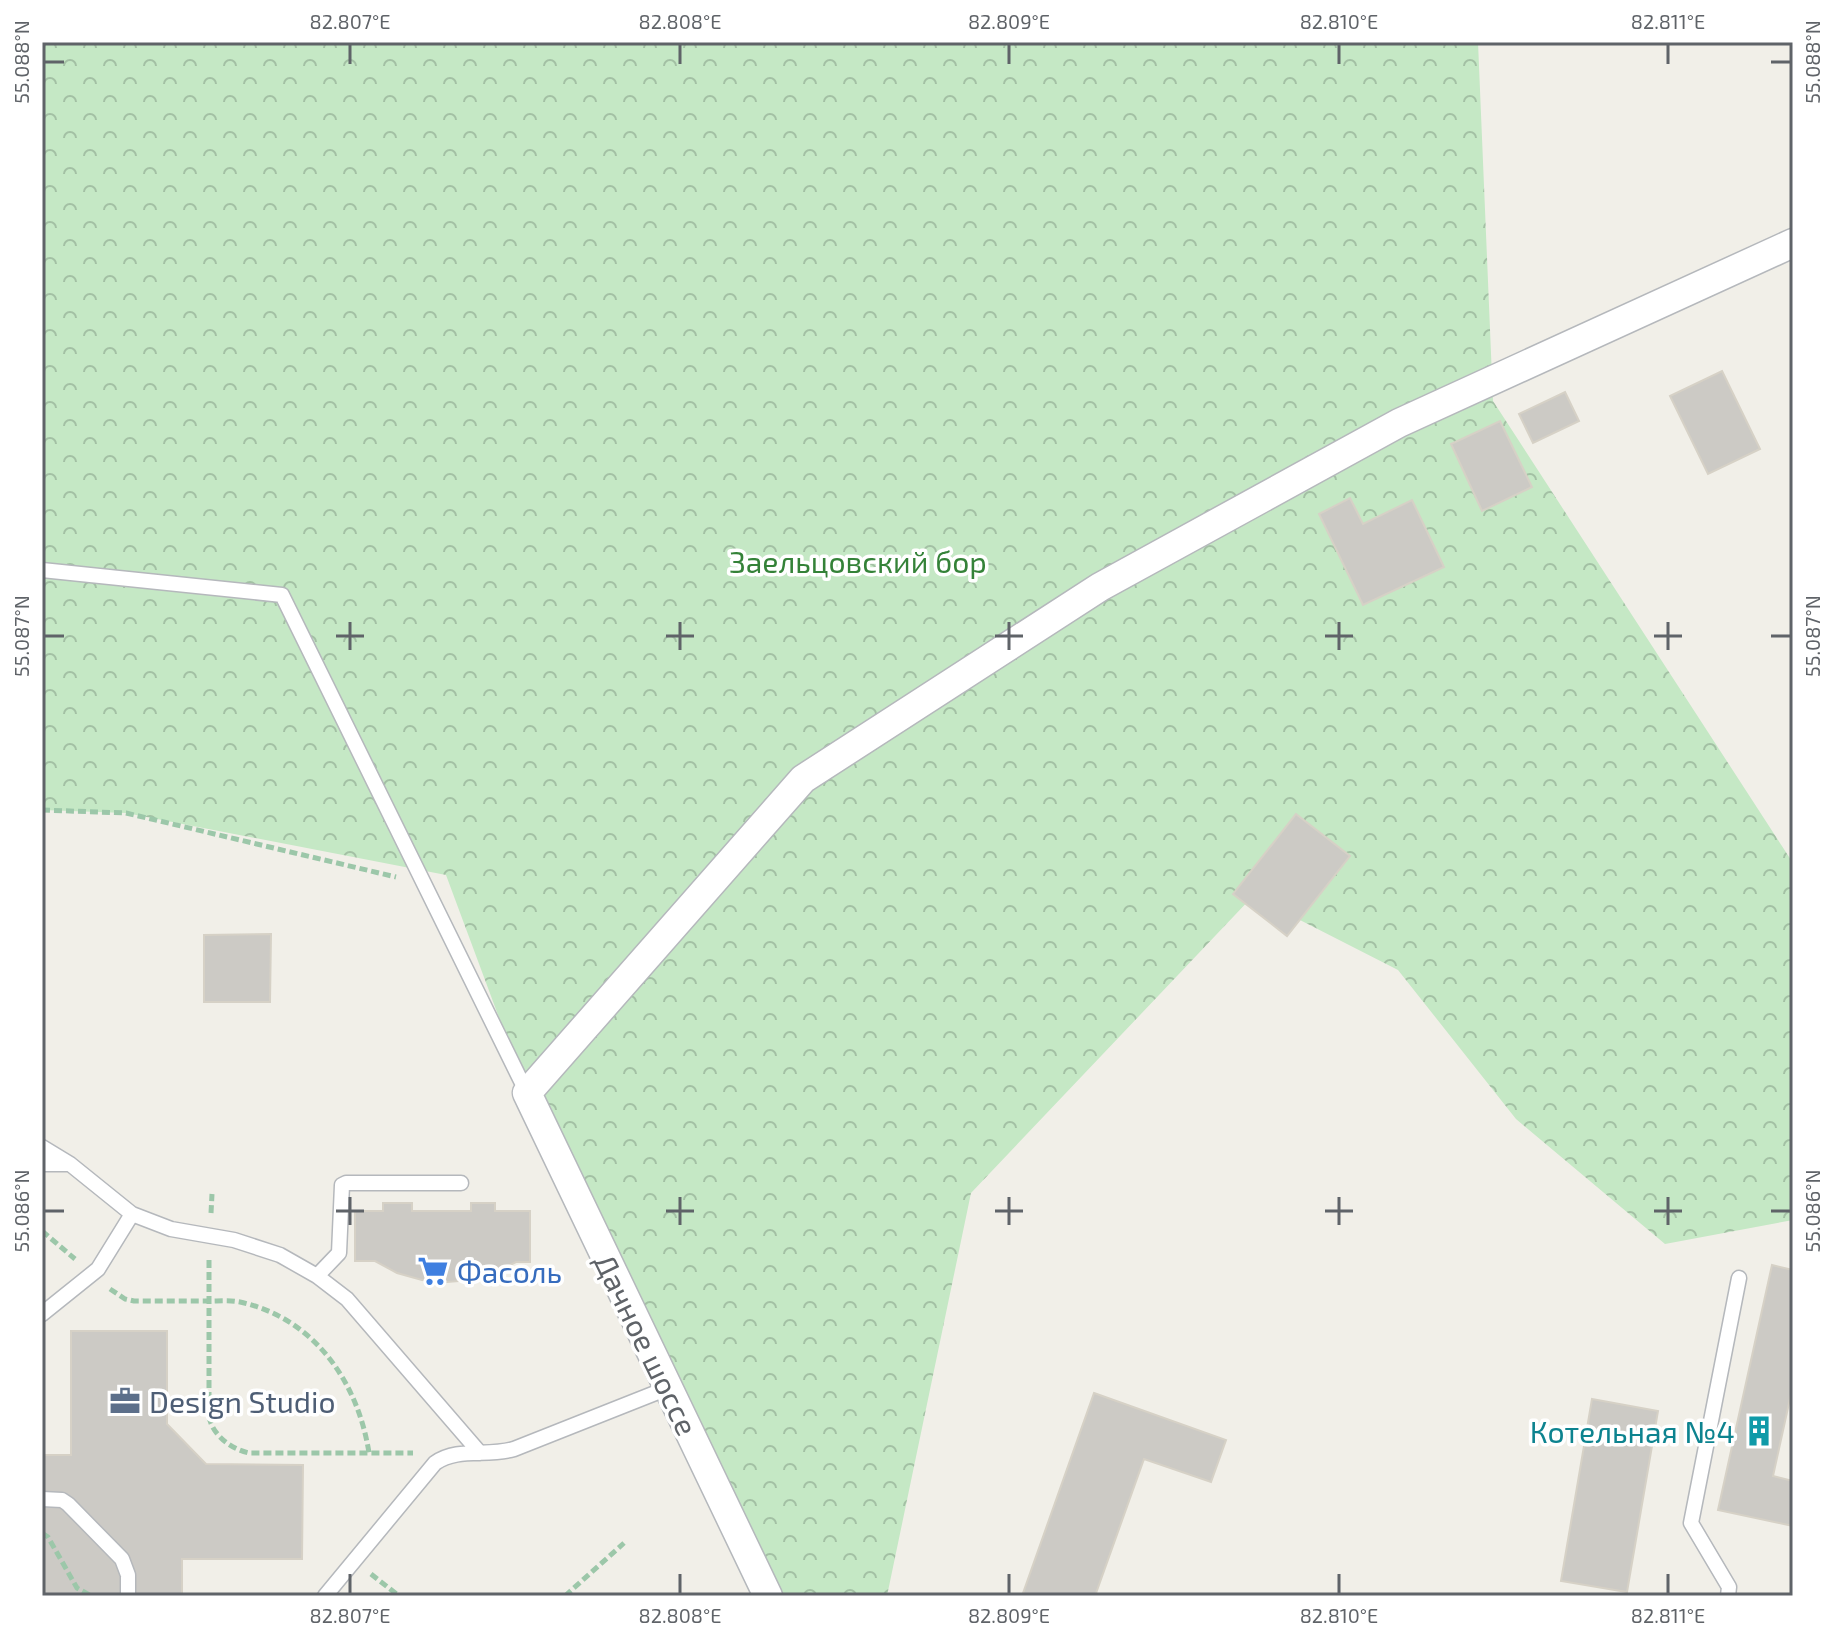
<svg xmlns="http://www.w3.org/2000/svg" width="1835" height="1638" font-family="'Exo 2',sans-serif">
  <defs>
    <pattern id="forest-crowns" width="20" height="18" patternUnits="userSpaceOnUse" patternTransform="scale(2)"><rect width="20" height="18" fill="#c5e8c5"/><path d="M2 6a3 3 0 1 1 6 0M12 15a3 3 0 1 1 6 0" fill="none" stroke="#a3c0a4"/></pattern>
  </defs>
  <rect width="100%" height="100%" fill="#f1efe8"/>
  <path fill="url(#forest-crowns)" d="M 42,42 L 1478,42 L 1493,401 L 1793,863 L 1793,1220 L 1665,1244 L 1516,1119 L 1398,970 L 1253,896 L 971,1193 L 887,1596 L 768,1596 L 527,1093 L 446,875 L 126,813 L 42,810 Z"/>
  <path fill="#cccac5" stroke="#d6d1c6" stroke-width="2" d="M 1722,371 L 1760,449 L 1708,474 L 1670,396 Z
    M 1565,392 L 1579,421 L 1533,443 L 1519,414 Z
    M 1500,421 L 1532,487 L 1482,511 L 1451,444 Z
    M 1350,498 L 1363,524 L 1412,500 L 1444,567 L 1363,605 L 1319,514 Z
    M 1296,814 L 1350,856 L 1287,936 L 1233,894 Z
    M 271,934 L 270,1002 L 204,1002 L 204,935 Z
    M 383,1203 L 412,1203 L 412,1211 L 471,1211 L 471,1203 L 495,1203 L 495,1211 L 530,1211 L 530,1262 L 516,1262 L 495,1273 L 471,1280 L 447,1282 L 422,1280 L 397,1273 L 375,1261 L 355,1261 L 355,1211 L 383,1211 Z
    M 1772,1265 L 1793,1270 L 1793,1385 L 1773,1476 L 1793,1481 L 1793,1526 L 1718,1510 Z
    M 71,1331 L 167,1331 L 167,1424 L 206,1464 L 303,1465 L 302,1559 L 182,1559 L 182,1596 L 42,1596 L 42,1455 L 71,1455 Z
    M 1094,1393 L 1226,1440 L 1211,1482 L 1144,1459 L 1095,1596 L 1022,1596 Z
    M 1592,1399 L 1658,1411 L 1627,1592 L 1561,1581 Z"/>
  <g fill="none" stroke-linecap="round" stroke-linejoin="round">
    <g stroke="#b5b8bc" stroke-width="17">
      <path id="service" d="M 42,570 L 282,595 L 527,1093
        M 42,1147 L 70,1164 L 132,1214 L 171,1229 L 234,1240 L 280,1255 L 317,1276 L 347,1299 L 480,1453
        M 42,1164 L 70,1164
        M 317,1276 L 339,1253 L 342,1185 L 346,1183 L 461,1183
        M 42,1314 L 98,1269 L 132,1214
        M 42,1499 L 62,1500 L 68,1504 L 122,1559 L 128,1575 L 128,1596
        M 325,1596 L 435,1463 C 458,1447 487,1457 514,1449 L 668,1388
        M 1728,1596 L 1729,1587 L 1691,1523 L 1739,1278"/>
    </g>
    <g stroke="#b5b8bc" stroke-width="31">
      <path id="minor" d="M 768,1596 L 527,1093 L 803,779 L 1100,587 L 1399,423 L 1793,243"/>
    </g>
    <path stroke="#9cc7a9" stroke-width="5" stroke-dasharray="8 4" stroke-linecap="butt" d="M 42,810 L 126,813 L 396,877
      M 211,1213 L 212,1194
      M 42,1231 L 75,1259
      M 209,1260 L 209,1416 C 212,1435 231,1449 249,1453 L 413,1453
      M 110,1289 L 125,1299 L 134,1301 C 159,1301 184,1301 209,1301 C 219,1301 230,1300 240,1302 C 314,1318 358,1382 369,1453
      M 42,1533 L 48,1537 L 77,1588 L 91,1596
      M 371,1574 L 399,1596
      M 565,1596 L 624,1543"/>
    <use href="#service" stroke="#fff" stroke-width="14"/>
    <use href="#minor" stroke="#fff" stroke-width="28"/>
  </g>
  <path fill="none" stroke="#5f6368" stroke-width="3" d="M 350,44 L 350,64M 680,44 L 680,64M 1009,44 L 1009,64M 1339,44 L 1339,64M 1668,44 L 1668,64M 44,62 L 64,62M 1771,62 L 1791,62M 350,622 L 350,650M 680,622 L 680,650M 1009,622 L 1009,650M 1339,622 L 1339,650M 1668,622 L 1668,650M 44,636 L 64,636M 336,636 L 364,636M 666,636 L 694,636M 995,636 L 1023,636M 1325,636 L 1353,636M 1654,636 L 1682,636M 1771,636 L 1791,636M 350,1197 L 350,1225M 680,1197 L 680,1225M 1009,1197 L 1009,1225M 1339,1197 L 1339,1225M 1668,1197 L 1668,1225M 44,1211 L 64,1211M 336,1211 L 364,1211M 666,1211 L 694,1211M 995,1211 L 1023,1211M 1325,1211 L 1353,1211M 1654,1211 L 1682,1211M 1771,1211 L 1791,1211M 350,1574 L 350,1594M 680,1574 L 680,1594M 1009,1574 L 1009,1594M 1339,1574 L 1339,1594M 1668,1574 L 1668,1594"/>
  <defs>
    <g id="supermarket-bare" transform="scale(2.4)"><path d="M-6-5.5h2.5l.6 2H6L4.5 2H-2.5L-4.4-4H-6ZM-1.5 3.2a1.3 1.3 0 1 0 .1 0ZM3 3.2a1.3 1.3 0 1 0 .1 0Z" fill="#3f7fe0" stroke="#fff" stroke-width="2.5" paint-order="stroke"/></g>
    <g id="office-bare" transform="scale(2.4)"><path d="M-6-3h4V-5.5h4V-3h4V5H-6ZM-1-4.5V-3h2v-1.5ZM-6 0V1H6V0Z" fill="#5c6f8a" stroke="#fff" stroke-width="2.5" paint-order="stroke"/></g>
    <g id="building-bare" transform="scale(2.4)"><path d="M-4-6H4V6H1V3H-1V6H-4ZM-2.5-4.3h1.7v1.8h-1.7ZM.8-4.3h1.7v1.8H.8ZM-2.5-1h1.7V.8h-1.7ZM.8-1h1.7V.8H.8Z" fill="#0f9aa8" stroke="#fff" stroke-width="2.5" paint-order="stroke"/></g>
  </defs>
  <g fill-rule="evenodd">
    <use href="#supermarket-bare" x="433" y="1271"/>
    <use href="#office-bare" x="125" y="1401"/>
    <use href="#building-bare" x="1759" y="1431"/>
  </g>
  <g text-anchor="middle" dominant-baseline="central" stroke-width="7" stroke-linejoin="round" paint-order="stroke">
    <g font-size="30" fill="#348238" stroke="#fff">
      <text x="858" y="561">Заельцовский бор</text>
    </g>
    <g font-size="30" fill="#366cbe" stroke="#fff" text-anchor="start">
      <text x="457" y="1271">Фасоль</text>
    </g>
    <g font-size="30" fill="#5f6368" stroke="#fff">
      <text transform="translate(647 1344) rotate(64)">Дачное шоссе</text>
    </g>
    <g font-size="30" fill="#4e5e75" stroke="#fff" text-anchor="start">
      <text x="149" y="1401">Design Studio</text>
    </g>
    <g font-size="30" fill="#0d838f" stroke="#fff" text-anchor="end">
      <text x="1735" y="1431">Котельная №4</text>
    </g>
  </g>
  <rect width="1835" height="1638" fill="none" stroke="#ffffff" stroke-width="88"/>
  <rect x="44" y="44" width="1747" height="1550" fill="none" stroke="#5f6368" stroke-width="3"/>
  <g font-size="20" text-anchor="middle" fill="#5f6368">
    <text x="350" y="29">82.807°E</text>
    <text x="680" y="29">82.808°E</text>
    <text x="1009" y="29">82.809°E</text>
    <text x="1339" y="29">82.810°E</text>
    <text x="1668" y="29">82.811°E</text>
    <text transform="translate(22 62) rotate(-90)" y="7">55.088°N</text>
    <text transform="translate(1813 62) rotate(-90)" y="7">55.088°N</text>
    <text transform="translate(22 636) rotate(-90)" y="7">55.087°N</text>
    <text transform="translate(1813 636) rotate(-90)" y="7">55.087°N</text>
    <text transform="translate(22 1211) rotate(-90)" y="7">55.086°N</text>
    <text transform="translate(1813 1211) rotate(-90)" y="7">55.086°N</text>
    <text x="350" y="1623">82.807°E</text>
    <text x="680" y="1623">82.808°E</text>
    <text x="1009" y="1623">82.809°E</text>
    <text x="1339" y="1623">82.810°E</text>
    <text x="1668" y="1623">82.811°E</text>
  </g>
</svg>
